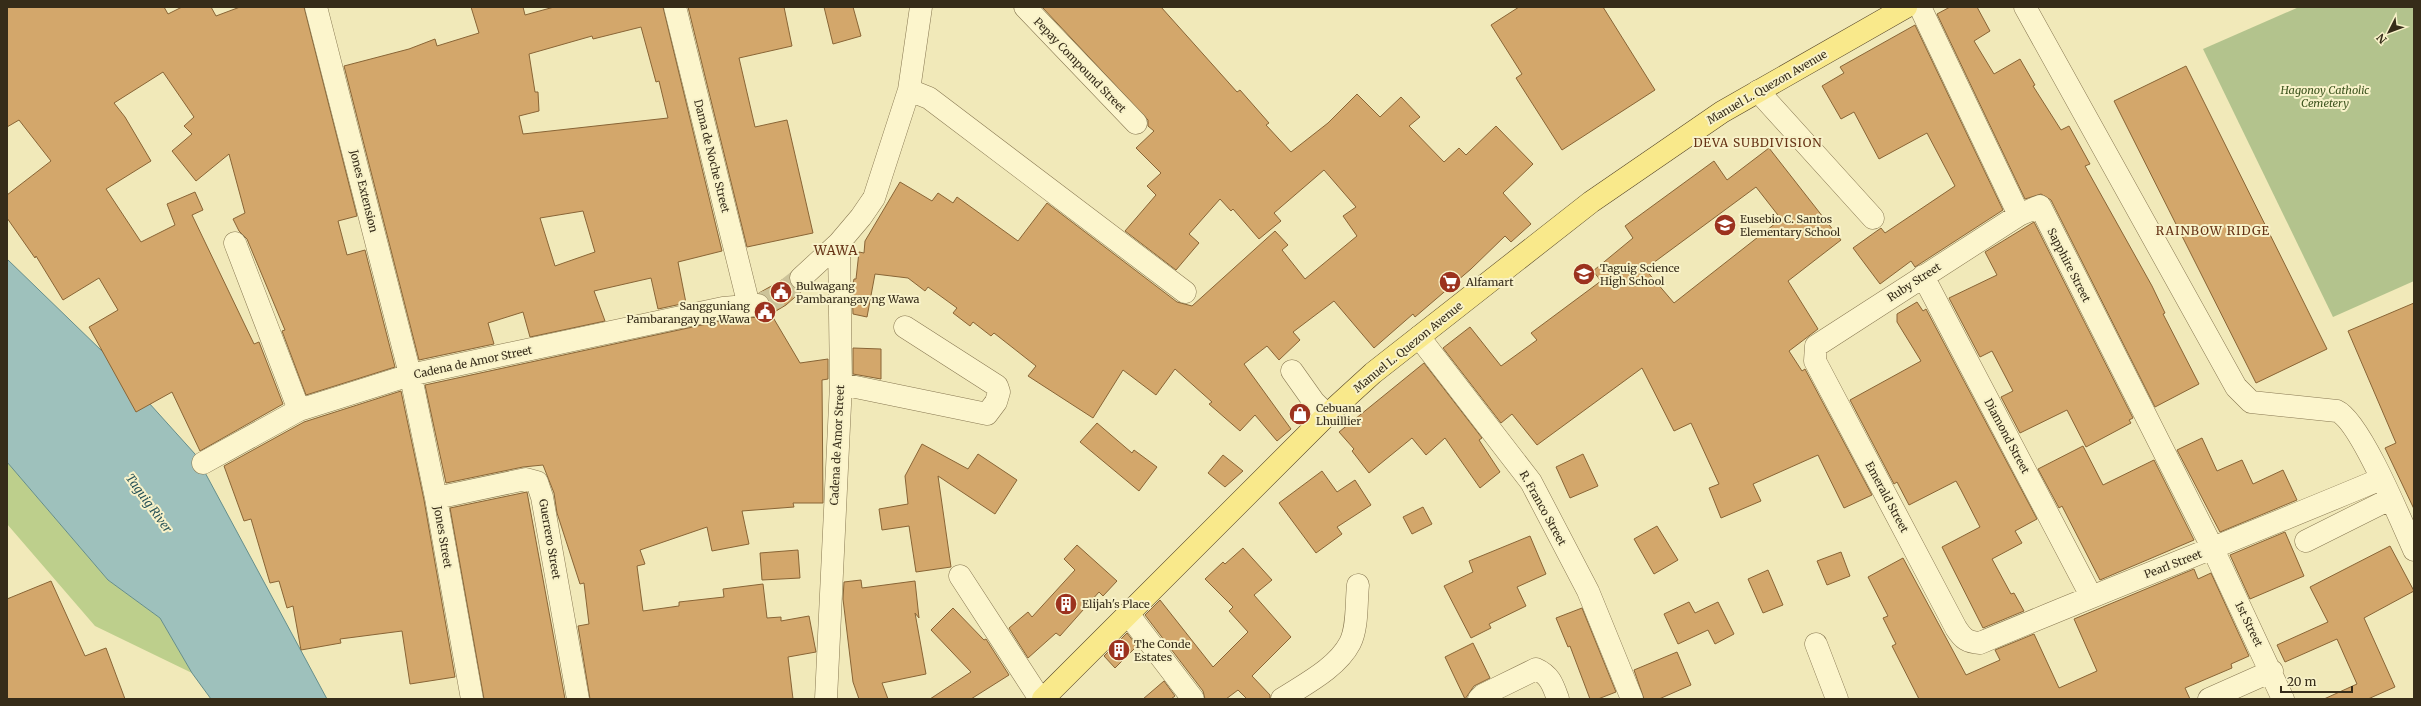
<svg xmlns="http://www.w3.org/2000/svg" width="2421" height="706" font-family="Merriweather,serif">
  <rect width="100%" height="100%" fill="#f1e9b9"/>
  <path fill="#bdcf8c" d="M 7,462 L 108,580 L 160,618 L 192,673 L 95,626 L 7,524 Z"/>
  <path fill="#b3c38d" d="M 2299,7 L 2414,7 L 2414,281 L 2333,317 L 2203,49 Z"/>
  <path fill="#9ec1bc" stroke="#658e8b" d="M 7,259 L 103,352 L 195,454 L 327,699 L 211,699 L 192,673 L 160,618 L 108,580 L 7,462 Z"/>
  <path fill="#d3a76b" stroke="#896536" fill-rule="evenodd" d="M 7,7 L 164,7 L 168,14 L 182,7 L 211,7 L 216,16 L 240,7 L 304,7 L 357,216 L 338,221 L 347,255 L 365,250 L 395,367 L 306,395 L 282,331 L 285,330 L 247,239 L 239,231 L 233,219 L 245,213 L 229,154 L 196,181 L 172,151 L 192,134 L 184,126 L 194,117 L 163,72 L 114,103 L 125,117 L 151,161 L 106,189 L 141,242 L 175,225 L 167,204 L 195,192 L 203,210 L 192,215 L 254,344 L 259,342 L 283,404 L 200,451 L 172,392 L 136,412 L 89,327 L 118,310 L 99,278 L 63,300 L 36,256 L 35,258 L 7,218 L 7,195 L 51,161 L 19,120 L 7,127 Z
    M 471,7 L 523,7 L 525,15 L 554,7 L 663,7 L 722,251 L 678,262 L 686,303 L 658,309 L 651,278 L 594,291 L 605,321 L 530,337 L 523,312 L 488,323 L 494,344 L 419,360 L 344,66 L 409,49 L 435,39 L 437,46 L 479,33 ZM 641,27 L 656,82 L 659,81 L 668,118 L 523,134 L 519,116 L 539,111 L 538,92 L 535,92 L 529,54 L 592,36 L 593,39 ZM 583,211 L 595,252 L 555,266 L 540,218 Z
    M 688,7 L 784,7 L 792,46 L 739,58 L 755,127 L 787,120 L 813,233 L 747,247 Z
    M 824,7 L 853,7 L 861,36 L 833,44 Z
    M 1042,7 L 1161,7 L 1237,92 L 1240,90 L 1269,123 L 1266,125 L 1291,152 L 1328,123 L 1357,94 L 1380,117 L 1401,97 L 1420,117 L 1409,126 L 1444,162 L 1459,148 L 1466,155 L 1496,126 L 1533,164 L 1503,193 L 1531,224 L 1511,242 L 1505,236 L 1471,269 L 1415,317 L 1413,314 L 1374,348 L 1334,301 L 1293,332 L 1300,340 L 1279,360 L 1267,346 L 1244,364 L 1291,429 L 1277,441 L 1255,415 L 1240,431 L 1209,404 L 1212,402 L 1175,369 L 1156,395 L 1123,370 L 1093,418 L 1028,376 L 1036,366 L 994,333 L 991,336 L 973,322 L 970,326 L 953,313 L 957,308 L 928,287 L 925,291 L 908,278 L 875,274 L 867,317 L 853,314 L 852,288 L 854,279 L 856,279 L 859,252 L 864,253 L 865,241 L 900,182 L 932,201 L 938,193 L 953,203 L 957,197 L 1018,241 L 1047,203 L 1177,302 L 1192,306 L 1275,231 L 1288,245 L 1282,250 L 1305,279 L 1357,236 L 1343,216 L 1356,207 L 1324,170 L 1274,213 L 1281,221 L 1259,239 L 1233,209 L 1231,211 L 1220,199 L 1189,234 L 1199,243 L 1176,270 L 1125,231 L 1156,195 L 1147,186 L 1161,173 L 1136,148 L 1154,131 L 1148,126 L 1148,120 Z
    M 1519,7 L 1603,7 L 1655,90 L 1562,150 L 1516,78 L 1522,74 L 1491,25 Z
    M 1950,7 L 1977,7 L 1990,31 L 1974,41 L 1994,74 L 2020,59 L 2035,85 L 2033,86 L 2061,130 L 2069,126 L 2090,164 L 2085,166 L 2152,286 L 2165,313 L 2163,314 L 2199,384 L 2155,407 L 2051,200 L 2041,194 L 2025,199 L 1937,14 Z
    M 1915,25 L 2003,210 L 1915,267 L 1911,261 L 1880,284 L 1853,248 L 1881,228 L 1885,233 L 1955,186 L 1927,133 L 1879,159 L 1854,112 L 1841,119 L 1822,86 L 1844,73 L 1840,67 Z
    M 2186,66 L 2327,349 L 2256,383 L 2114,101 Z
    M 1769,148 L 1841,240 L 1788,281 L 1818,329 L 1789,351 L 1802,371 L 1805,369 L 1872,495 L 1844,508 L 1818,455 L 1753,484 L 1761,501 L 1721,518 L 1709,488 L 1719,484 L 1691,423 L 1674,431 L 1642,368 L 1537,445 L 1512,414 L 1501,423 L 1443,348 L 1470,327 L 1501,366 L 1537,340 L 1531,333 L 1601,281 L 1593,271 L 1633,238 L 1625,226 L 1714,161 L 1727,180 ZM 1756,187 L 1781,219 L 1674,303 L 1645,269 Z
    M 2034,222 L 2133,418 L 2129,420 L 2131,423 L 2086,447 L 2067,410 L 2020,433 L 2001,397 L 2013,391 L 1992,351 L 1980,357 L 1949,298 L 1997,275 L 1985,252 Z
    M 789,276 L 792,287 L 803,290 L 786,305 L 771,314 L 800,363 L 828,359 L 828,379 L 822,380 L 823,503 L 793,503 L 794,507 L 742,511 L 749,544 L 712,551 L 707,527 L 640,550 L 645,564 L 637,566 L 643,611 L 679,606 L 679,602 L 724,597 L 723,589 L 763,584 L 767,618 L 781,617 L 781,621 L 809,616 L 816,652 L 788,657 L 793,699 L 590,699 L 578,626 L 589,624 L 584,583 L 580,584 L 557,513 L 554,493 L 543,465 L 523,467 L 446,483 L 425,385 L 725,320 L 759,317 L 765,315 L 770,304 L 768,298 L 759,293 Z
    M 1917,302 L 1923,311 L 1926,309 L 2037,519 L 2015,531 L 2022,543 L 1992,559 L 2011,594 L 2014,593 L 2024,611 L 1983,628 L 1942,547 L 1980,527 L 1961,490 L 1956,481 L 1909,505 L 1897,482 L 1894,484 L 1850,400 L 1921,361 L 1897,322 L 1897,314 Z
    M 2414,303 L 2414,509 L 2385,448 L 2396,443 L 2348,331 Z
    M 853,348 L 881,349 L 881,379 L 853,374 Z
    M 1424,363 L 1482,438 L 1479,440 L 1500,472 L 1480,488 L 1445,438 L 1426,455 L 1412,438 L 1369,473 L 1352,451 L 1354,449 L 1339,432 Z
    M 401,391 L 424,500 L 455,677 L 410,684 L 402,631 L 340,639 L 341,643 L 301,650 L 293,606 L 287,608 L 279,581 L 270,583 L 251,519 L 244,521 L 224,466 L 304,422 Z
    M 1097,423 L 1132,453 L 1134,450 L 1157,467 L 1139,491 L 1080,442 Z
    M 2202,438 L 2217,471 L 2242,460 L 2253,484 L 2283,470 L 2297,500 L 2220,532 L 2177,450 Z
    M 922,444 L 968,469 L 978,454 L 1017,480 L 995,514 L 938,476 L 951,567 L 916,572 L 909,526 L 882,530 L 879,509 L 908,504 L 905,476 Z
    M 2083,446 L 2103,485 L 2154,460 L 2194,540 L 2100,580 L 2062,506 L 2059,508 L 2038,469 Z
    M 1583,454 L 1598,486 L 1570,498 L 1556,467 Z
    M 1223,455 L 1243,471 L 1225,487 L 1208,473 Z
    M 1322,471 L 1337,492 L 1355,480 L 1371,505 L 1337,527 L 1342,534 L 1316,553 L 1279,503 Z
    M 527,492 L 565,699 L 484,699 L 450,508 Z
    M 1423,507 L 1432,524 L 1412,534 L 1403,517 Z
    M 1657,526 L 1678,560 L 1654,574 L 1634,539 Z
    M 2285,532 L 2304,576 L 2250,599 L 2230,555 Z
    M 1530,536 L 1546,574 L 1517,587 L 1526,606 L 1489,624 L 1491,628 L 1471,638 L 1444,586 L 1473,572 L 1469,561 Z
    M 1077,545 L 1117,581 L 1103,596 L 1099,592 L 1060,636 L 1056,633 L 1028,658 L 1009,628 L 1028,612 L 1032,617 L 1075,570 L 1064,559 Z
    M 2390,546 L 2414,591 L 2364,618 L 2395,687 L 2368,699 L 2324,699 L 2357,684 L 2337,639 L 2285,662 L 2277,645 L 2328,622 L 2310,587 Z
    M 1243,548 L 1272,580 L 1254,595 L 1291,637 L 1252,676 L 1270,695 L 1270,699 L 1247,699 L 1238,690 L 1226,699 L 1205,699 L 1203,691 L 1145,615 L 1160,600 L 1213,667 L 1248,632 L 1229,611 L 1233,607 L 1205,579 L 1223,562 L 1225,564 Z
    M 798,550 L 800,578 L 762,580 L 760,553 Z
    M 1841,552 L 1850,576 L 1827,585 L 1817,561 Z
    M 1903,558 L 1966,675 L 2000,660 L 1995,650 L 2034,634 L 2059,688 L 2097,671 L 2074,619 L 2194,569 L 2198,579 L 2211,573 L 2249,656 L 2231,664 L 2232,668 L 2185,688 L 2190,699 L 1919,699 L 1892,646 L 1896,644 L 1883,618 L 1888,616 L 1868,577 Z
    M 1768,570 L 1783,605 L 1763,613 L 1748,579 Z
    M 861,580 L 862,588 L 915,581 L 919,618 L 915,613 L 926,674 L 882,683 L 888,699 L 859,699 L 853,682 L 843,599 L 844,582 Z
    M 51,581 L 85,656 L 106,648 L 125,699 L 7,699 L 7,599 Z
    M 1689,602 L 1695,613 L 1718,602 L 1734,634 L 1715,644 L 1708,630 L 1678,644 L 1664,614 Z
    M 953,608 L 984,640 L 986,639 L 1009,675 L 971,699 L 930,699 L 971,672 L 931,630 Z
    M 1582,608 L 1616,692 L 1598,699 L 1590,699 L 1570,646 L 1568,647 L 1556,618 Z
    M 1127,633 L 1137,646 L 1115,668 L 1104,656 Z
    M 1473,643 L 1490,678 L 1474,686 L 1465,699 L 1445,657 Z
    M 1677,652 L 1691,685 L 1659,699 L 1644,699 L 1634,670 Z
    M 1164,681 L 1175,696 L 1171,699 L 1143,699 Z"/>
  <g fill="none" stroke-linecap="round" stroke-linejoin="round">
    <path stroke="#ccc399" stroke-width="22" stroke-dasharray="22 11" stroke-linecap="butt" d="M 758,305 L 777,297 L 801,278"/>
    <g stroke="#887852" stroke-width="23">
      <path id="minor" d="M 316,7 L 412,382 L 436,498 L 472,699
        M 675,7 L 749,306
        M 1025,7 L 1136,123
        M 1920,7 L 2019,215
        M 2025,7 L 2236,387 L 2251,402 L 2337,411 C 2360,421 2402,523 2414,550
        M 909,90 L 929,98 L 1185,292
        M 1758,91 L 1873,218
        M 235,243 L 299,410
        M 1923,276 L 2091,596
        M 801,278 L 839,243 L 861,217 L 874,198 L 909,90 L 921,7
        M 1419,337 L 1531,482 L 1588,591 L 1632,699
        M 1292,371 L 1314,402 L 1327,415
        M 841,384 L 987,414 L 996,402 L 999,392 L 997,386 L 905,327
        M 203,463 L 299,410 L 410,375 L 723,308 L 758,305
        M 436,498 L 526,479 L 537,482 L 542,497 L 578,699
        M 2306,541 L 2390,499
        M 960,576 L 1040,699
        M 1128,614 L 1193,699
        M 1816,644 L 1837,699
        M 826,699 L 841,384 L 839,243
        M 1282,699 C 1305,684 1337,668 1350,643 C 1358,627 1356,603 1358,585
        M 1479,699 L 1483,695 L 1536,669 C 1550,675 1553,685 1558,699
        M 2209,699 L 2272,671
        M 2283,699 L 2213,549 L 2040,206 L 2019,215 L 1816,346 L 1815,361 L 1956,628 C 1963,639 1967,642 1980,643 C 2113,587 2248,535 2381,479"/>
    </g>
    <g stroke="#554428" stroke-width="23">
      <path id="major" d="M 1043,699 L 1327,415 L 1373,373 L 1591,202 L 1722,112 L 1906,7"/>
    </g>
    <use href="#minor" stroke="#fcf5cc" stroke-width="22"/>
    <use href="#major" stroke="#f9e98b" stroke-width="22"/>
  </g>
  <defs>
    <g id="school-disc" transform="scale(1.15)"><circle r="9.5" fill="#9c321e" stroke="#f8f2c9"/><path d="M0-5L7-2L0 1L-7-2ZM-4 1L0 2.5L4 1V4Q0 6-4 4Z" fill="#fff"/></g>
    <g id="supermarket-disc" transform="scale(1.15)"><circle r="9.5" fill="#9c321e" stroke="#f8f2c9"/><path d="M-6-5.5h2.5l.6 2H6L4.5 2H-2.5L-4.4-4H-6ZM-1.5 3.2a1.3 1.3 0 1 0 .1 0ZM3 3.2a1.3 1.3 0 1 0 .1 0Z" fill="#fff"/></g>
    <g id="civic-disc" transform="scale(1.15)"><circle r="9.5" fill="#9c321e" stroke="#f8f2c9"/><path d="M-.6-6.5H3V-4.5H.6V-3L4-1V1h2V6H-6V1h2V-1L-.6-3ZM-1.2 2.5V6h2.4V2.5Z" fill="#fff"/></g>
    <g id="shop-disc" transform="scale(1.15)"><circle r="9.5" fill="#9c321e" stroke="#f8f2c9"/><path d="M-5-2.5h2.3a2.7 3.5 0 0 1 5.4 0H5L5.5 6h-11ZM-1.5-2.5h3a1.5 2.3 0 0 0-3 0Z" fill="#fff"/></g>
    <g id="building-disc" transform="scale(1.15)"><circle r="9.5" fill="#9c321e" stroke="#f8f2c9"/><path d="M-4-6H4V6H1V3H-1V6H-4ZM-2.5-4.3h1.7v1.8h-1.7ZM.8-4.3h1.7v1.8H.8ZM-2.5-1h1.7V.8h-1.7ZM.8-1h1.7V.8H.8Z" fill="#fff"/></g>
  </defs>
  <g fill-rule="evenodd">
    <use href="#school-disc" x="1725" y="225"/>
    <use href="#school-disc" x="1584" y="274"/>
    <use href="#supermarket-disc" x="1450" y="282"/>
    <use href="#civic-disc" x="781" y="292"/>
    <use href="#civic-disc" x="765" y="312"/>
    <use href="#shop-disc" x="1300" y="414"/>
    <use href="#building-disc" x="1066" y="604"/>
    <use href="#building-disc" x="1119" y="650"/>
  </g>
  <g text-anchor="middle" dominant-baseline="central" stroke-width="4" stroke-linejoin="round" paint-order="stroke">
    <g font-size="11" fill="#362c19" stroke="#f8f2c9">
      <text transform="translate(1080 65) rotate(46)">Pepay Compound Street</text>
      <text transform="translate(1767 87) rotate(-30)">Manuel L. Quezon Avenue</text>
      <text transform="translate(712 156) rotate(76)">Dama de Noche Street</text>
      <text transform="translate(364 191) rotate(76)">Jones Extension</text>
      <text transform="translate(2069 265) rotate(63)">Sapphire Street</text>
      <text transform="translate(1914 282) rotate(-33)">Ruby Street</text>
      <text transform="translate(1408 347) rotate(-39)">Manuel L. Quezon Avenue</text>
      <text transform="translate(473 362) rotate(-12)">Cadena de Amor Street</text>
      <text transform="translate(2007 436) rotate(62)">Diamond Street</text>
      <text transform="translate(837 445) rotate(-87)">Cadena de Amor Street</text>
      <text transform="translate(1887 497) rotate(62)">Emerald Street</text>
      <text transform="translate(1543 508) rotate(61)">R. Franco Street</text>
      <text transform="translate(443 537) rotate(80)">Jones Street</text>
      <text transform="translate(550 539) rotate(80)">Guerrero Street</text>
      <text transform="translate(2173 564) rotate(-21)">Pearl Street</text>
      <text transform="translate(2249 624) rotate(64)">1st Street</text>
    </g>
    <g font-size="11" font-style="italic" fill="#3d541e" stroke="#f8f2c9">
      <text x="2325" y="90">Hagonoy Catholic<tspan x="2325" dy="13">Cemetery</tspan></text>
    </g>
    <g font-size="11" fill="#362c19" stroke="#f8f2c9" text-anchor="start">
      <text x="1740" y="219">Eusebio C. Santos<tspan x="1740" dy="13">Elementary School</tspan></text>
      <text x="1600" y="268">Taguig Science<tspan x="1600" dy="13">High School</tspan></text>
      <text x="1466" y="282">Alfamart</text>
      <text x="796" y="286">Bulwagang<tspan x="796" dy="13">Pambarangay ng Wawa</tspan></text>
      <text x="750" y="306" text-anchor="end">Sangguniang<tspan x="750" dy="13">Pambarangay ng Wawa</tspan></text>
      <text x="1316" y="408">Cebuana<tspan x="1316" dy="13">Lhuillier</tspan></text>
      <text x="1082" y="604">Elijah's Place</text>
      <text x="1134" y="644">The Conde<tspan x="1134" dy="13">Estates</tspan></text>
    </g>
    <g font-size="12" letter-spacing="1" fill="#663315" stroke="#f8f2c9">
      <text x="1758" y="142">DEVA SUBDIVISION</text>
      <text x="2213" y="230">RAINBOW RIDGE</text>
    </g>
    <g font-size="12" font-style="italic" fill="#275257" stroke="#f8f2c9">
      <text transform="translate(149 503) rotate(54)">Taguig River</text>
    </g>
    <g font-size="13" letter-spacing="1" fill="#663315" stroke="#f8f2c9">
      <text x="836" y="250">WAWA</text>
    </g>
  </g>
  <rect width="2421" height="706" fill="none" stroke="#362c19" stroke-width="16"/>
  <g transform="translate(2389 32) rotate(228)" stroke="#f8f2c9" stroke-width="3" paint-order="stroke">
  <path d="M0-3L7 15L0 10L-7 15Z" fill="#362c19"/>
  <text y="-6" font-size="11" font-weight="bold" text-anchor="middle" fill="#362c19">N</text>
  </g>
  <path d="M2281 686v6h71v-6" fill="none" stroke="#362c19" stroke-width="2"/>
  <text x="2287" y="686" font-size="12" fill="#362c19" stroke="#f8f2c9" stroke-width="3" paint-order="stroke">20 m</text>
</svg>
